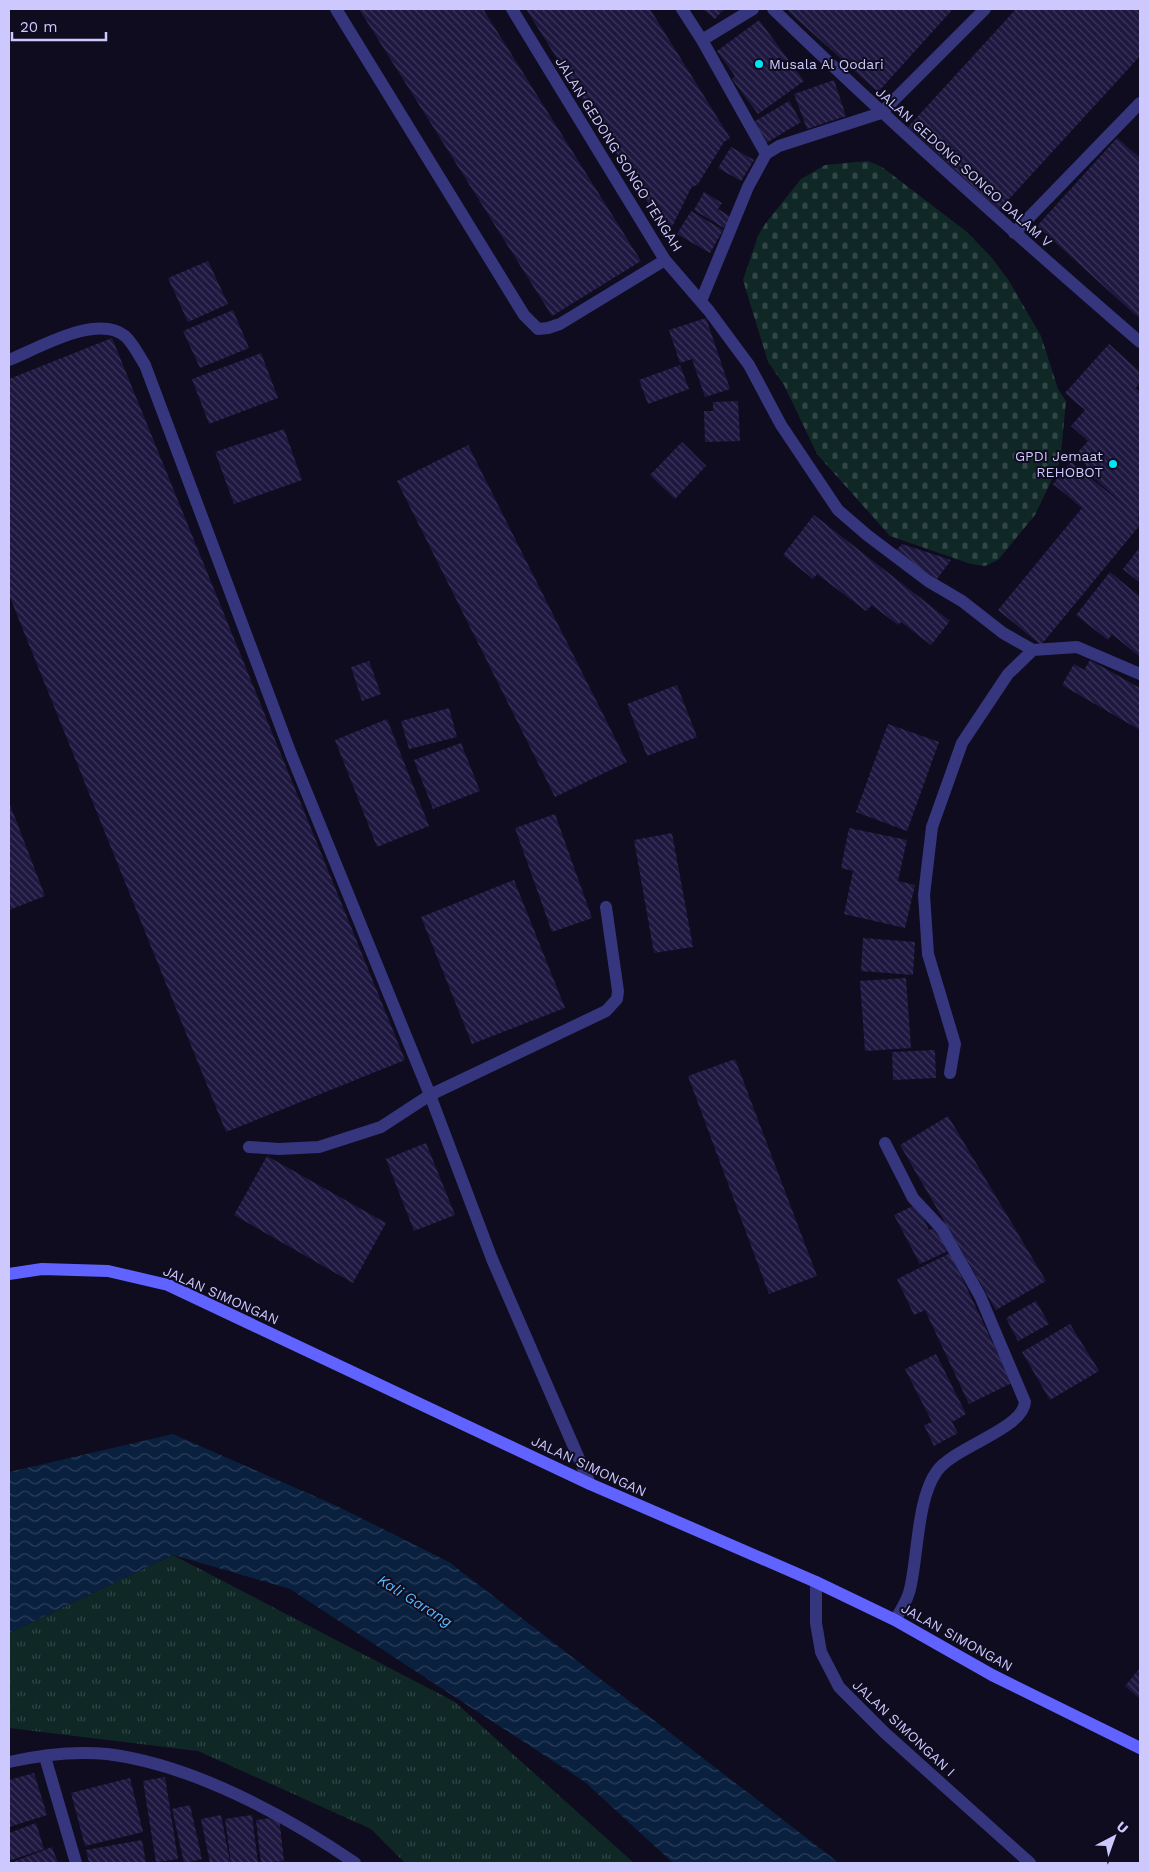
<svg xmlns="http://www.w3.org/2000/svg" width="1149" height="1872" font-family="'Work Sans',sans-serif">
  <defs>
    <pattern id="grass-tufts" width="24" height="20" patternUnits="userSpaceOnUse" patternTransform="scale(1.25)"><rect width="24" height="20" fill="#0f2826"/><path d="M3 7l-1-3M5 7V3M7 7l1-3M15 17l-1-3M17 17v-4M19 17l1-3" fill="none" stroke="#314647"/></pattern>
    <pattern id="cemetery-stones" width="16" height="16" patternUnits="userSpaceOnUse" patternTransform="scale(1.25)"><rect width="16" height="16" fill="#0f2826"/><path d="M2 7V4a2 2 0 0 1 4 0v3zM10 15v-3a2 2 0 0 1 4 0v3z" fill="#314647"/></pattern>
    <pattern id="water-waves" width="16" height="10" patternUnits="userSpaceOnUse" patternTransform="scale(1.25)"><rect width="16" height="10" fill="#0a203f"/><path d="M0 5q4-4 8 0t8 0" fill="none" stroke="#2c3f5c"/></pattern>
    <pattern id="building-back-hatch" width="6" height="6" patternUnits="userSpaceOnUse" patternTransform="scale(1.25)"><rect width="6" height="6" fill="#1e173f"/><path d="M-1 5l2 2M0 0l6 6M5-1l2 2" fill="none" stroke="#3e375c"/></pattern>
  </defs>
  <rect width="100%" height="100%" fill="#0e0c1e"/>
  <path fill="url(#grass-tufts)" d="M 173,1555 L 455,1702 L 634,1863 L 405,1863 L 371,1829 L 198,1751 L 9,1728 L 9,1633 Z"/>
  <path fill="url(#cemetery-stones)" d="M 868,161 L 882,167 L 967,232 L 992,258 L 1009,281 L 1041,336 L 1058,389 L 1066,401 L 1061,453 L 1058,467 L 1035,515 L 998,560 L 985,566 L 971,564 L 890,536 L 817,454 L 784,385 L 768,362 L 743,280 L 758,236 L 765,224 L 801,179 L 825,165 Z"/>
  <path fill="url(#water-waves)" d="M 173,1434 L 339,1507 L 449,1562 L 839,1863 L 673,1863 L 585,1782 L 290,1589 L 173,1555 L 9,1633 L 9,1472 Z"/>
  <path fill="url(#building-back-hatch)" d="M 359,9 L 483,9 L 641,261 L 552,316 Z
    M 526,9 L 650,9 L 730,138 L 724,142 L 698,184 L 691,188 L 668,235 Z
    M 703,9 L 724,9 L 715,19 Z
    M 790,9 L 953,9 L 878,92 L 788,11 Z
    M 1016,9 L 1140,9 L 1140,56 L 999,210 L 908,127 Z
    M 759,20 L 804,81 L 758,114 L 732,79 L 735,76 L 717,51 Z
    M 834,80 L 846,116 L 807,129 L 794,94 Z
    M 789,101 L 801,122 L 763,145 L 750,124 Z
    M 1117,138 L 1140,158 L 1140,319 L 1037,226 Z
    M 731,147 L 754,160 L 741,181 L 718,168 Z
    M 704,192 L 722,203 L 718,209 L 731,217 L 724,228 L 694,210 Z
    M 691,211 L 723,230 L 710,253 L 677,234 Z
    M 208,261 L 228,304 L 188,322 L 168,278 Z
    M 233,310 L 249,348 L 200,368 L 183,331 Z
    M 706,318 L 730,389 L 705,397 L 692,359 L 680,363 L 669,330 Z
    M 112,338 L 405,1060 L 226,1132 L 9,595 L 9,379 Z
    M 1109,344 L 1140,372 L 1140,382 L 1136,388 L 1140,392 L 1140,515 L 1138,517 L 1140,525 L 1041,645 L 998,610 L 1082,508 L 1053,484 L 1071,462 L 1127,508 L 1093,477 L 1078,452 L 1088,441 L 1071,426 L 1085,410 L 1065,393 Z
    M 261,353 L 278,398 L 209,424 L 192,379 Z
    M 680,365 L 689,389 L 648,404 L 639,380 Z
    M 738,401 L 740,441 L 705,442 L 704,411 L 713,411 L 713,402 Z
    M 284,429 L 302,480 L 234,504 L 215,452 Z
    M 682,442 L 706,466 L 675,499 L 650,475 Z
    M 468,445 L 627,762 L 555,797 L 397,481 Z
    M 814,515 L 950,621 L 931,645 L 901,622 L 898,625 L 872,605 L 866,611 L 817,574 L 813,579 L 783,555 Z
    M 902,544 L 951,560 L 937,579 L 895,552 Z
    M 1140,547 L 1140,583 L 1123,569 Z
    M 1110,572 L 1140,597 L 1140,657 L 1112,634 L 1108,640 L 1076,615 Z
    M 1090,660 L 1140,688 L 1140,730 L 1062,685 L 1074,664 L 1084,670 Z
    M 369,661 L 381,694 L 362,701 L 351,667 Z
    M 677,685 L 697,737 L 647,756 L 627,704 Z
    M 449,708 L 457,737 L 409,749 L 401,721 Z
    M 387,719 L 429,826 L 377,847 L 335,740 Z
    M 888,724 L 939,742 L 907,831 L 856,812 Z
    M 461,743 L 480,791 L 433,809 L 414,760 Z
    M 9,802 L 45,896 L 9,910 Z
    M 555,814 L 592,918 L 552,932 L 515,828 Z
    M 849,828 L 907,840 L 898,881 L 915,885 L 905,928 L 844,914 L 853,871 L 841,868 Z
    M 672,833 L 693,947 L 654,953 L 634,840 Z
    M 514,880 L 565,1008 L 472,1044 L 421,917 Z
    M 863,938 L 915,942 L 913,975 L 861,971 Z
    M 906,978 L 911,1048 L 865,1051 L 860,981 Z
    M 935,1050 L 936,1078 L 893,1080 L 892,1052 Z
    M 735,1059 L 817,1276 L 769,1294 L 688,1076 Z
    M 948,1116 L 1046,1281 L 996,1310 L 900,1145 Z
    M 426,1143 L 455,1215 L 414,1231 L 386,1159 Z
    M 267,1156 L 386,1223 L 353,1283 L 234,1215 Z
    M 917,1204 L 929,1230 L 937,1227 L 948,1251 L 920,1264 L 894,1215 Z
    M 950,1253 L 1012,1383 L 969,1404 L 925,1310 L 914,1315 L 897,1279 Z
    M 1036,1301 L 1049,1324 L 1018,1341 L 1006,1318 Z
    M 1070,1324 L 1099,1371 L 1050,1400 L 1022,1352 Z
    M 936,1354 L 966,1414 L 952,1422 L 958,1433 L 934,1446 L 924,1425 L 932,1422 L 905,1369 Z
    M 1140,1668 L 1140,1699 L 1125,1686 Z
    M 34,1773 L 47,1815 L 9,1827 L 9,1780 Z
    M 165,1777 L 178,1859 L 156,1862 L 143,1781 Z
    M 130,1778 L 143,1832 L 85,1846 L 71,1793 Z
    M 190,1805 L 202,1859 L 184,1863 L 172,1809 Z
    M 221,1815 L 230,1862 L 210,1863 L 201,1819 Z
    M 252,1815 L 258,1863 L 231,1863 L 225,1819 Z
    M 279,1817 L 284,1861 L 261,1863 L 256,1820 Z
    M 36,1823 L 44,1849 L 9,1861 L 9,1833 Z
    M 142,1840 L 146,1863 L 89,1863 L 86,1850 Z
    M 52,1847 L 58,1863 L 10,1863 Z"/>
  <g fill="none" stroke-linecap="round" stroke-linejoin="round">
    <path stroke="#36367e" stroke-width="12" d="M 9,360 C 37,349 97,313 125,336 C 133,343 139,356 145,365 L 291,754 L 430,1095 L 492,1259 L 590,1484
      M 249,1147 L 279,1149 L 319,1147 L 381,1127 L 430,1095 L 606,1011 L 617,999 L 618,991 L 606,907"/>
    <path stroke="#36367e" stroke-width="12" d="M 336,9 L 524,315 L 538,329 L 548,328 L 560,324 L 665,260
      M 512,9 L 665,260 L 709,311 L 749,365 L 781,425 L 838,510 L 867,535 L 928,581 L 962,601 L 1003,633 L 1033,650
      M 682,9 L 702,40 L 766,154
      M 773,9 C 892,124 1015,234 1140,342
      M 702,40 L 753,9
      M 1014,233 L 1140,103
      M 701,301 L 748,187 L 766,154 L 779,146 L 881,113 L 985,9
      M 950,1073 L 955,1044 L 928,954 L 924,895 L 932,827 L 962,743 L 1008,674 L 1033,650 L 1077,647 L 1140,674
      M 885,1143 L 913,1198 L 942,1229 L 980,1296 L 1025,1402 C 1023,1429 954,1447 937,1471 C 917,1498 918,1556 910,1589 C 908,1600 900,1611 895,1620
      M 816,1582 L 816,1623 L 821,1652 L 839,1687 L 885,1733 L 1030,1863
      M 45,1757 L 76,1863
      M 9,1762 C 40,1755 75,1751 107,1754 C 191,1764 287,1816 355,1863"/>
    <path stroke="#6063ff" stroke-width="12" d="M 9,1274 L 42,1269 L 108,1271 L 168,1285 L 590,1484 L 816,1582 L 895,1620 L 992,1675 L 1140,1748"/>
  </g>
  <g fill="#00e6f4" stroke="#0e0c1e" stroke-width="2">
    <circle cx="759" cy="64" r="5"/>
    <circle cx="1113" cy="464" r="5"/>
  </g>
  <g text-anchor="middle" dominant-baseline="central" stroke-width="4" stroke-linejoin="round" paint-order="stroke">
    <g font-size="14" fill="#cdc9ff" stroke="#0e0c1e" text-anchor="start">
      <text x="769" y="64">Musala Al Qodari</text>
      <text x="1103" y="456" text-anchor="end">GPDI Jemaat<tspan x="1103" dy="16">REHOBOT</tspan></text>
    </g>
    <g font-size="14" fill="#cdc9ff" stroke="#0e0c1e">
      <text transform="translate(619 154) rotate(58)">JALAN GEDONG SONGO TENGAH</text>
      <text transform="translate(964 167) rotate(42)">JALAN GEDONG SONGO DALAM V</text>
      <text transform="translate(221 1295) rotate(24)">JALAN SIMONGAN</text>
      <text transform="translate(589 1466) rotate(25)">JALAN SIMONGAN</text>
      <text transform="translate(957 1637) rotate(29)">JALAN SIMONGAN</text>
      <text transform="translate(904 1728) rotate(43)">JALAN SIMONGAN I</text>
    </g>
    <g font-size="15" font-style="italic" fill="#57b9ff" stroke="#0e0c1e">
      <text transform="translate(415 1601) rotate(32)">Kali Garang</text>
    </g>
  </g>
  <rect width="1149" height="1872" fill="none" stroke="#cdc9ff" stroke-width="20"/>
  <g transform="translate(1114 1837) rotate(41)" stroke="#0e0c1e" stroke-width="4" paint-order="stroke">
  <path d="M0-4L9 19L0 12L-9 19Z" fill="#cdc9ff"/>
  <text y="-8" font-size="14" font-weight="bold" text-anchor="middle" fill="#cdc9ff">U</text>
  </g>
  <path d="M12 32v8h94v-8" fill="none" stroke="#cdc9ff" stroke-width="2.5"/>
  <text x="20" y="32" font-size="15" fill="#cdc9ff" stroke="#0e0c1e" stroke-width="4" paint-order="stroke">20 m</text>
</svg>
